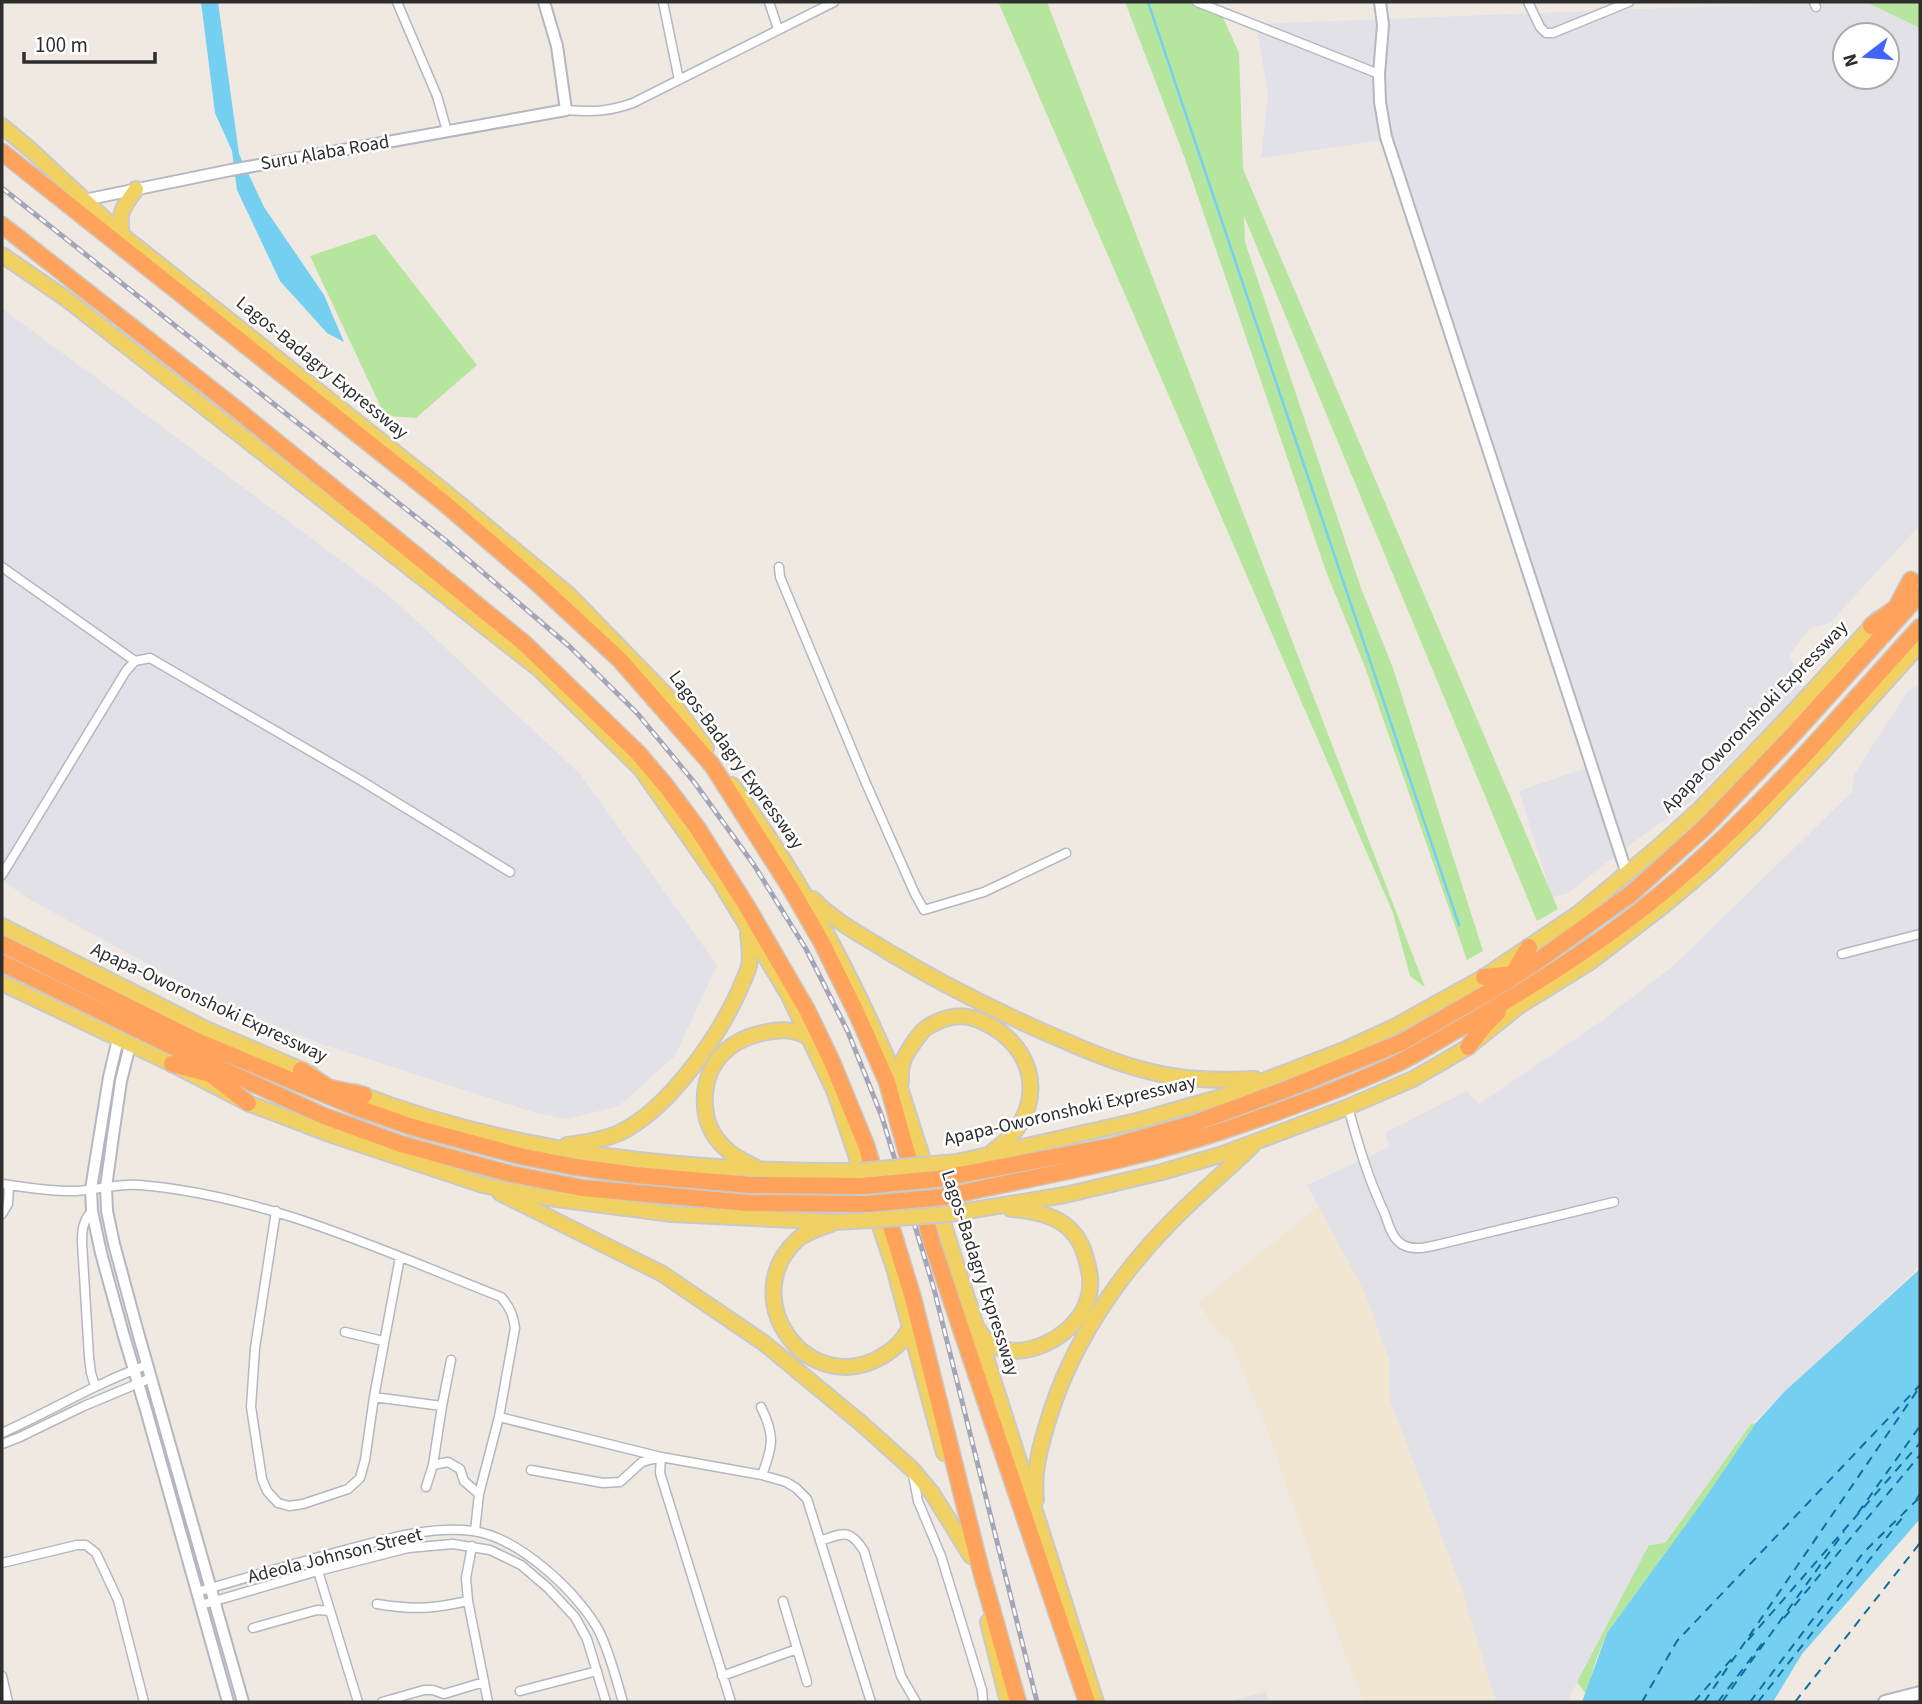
<svg xmlns="http://www.w3.org/2000/svg" width="1922" height="1704" font-family="'Source Sans 3',sans-serif">
  <rect width="100%" height="100%" fill="#efe9e1"/>
  <path fill="#e3e1e8" fill-rule="evenodd" d="M 1816,2 L 1920,2 L 1920,525 L 1830,623 L 1810,628 L 1789,655 L 1805,689 L 1690,802 L 1628,846 L 1568,893 L 1552,897 L 1519,791 L 1597,764 L 1390,139 L 1261,158 L 1268,94 L 1256,24 ZM 1845,35 L 1887,35 L 1887,77 L 1845,77 Z
    M 2,308 L 392,598 L 580,774 L 717,965 L 675,1056 L 619,1106 L 567,1119 L 536,1113 L 321,1044 L 211,999 L 29,899 L 2,880 Z
    M 1920,684 L 1920,1266 L 1751,1424 L 1664,1543 L 1649,1545 L 1567,1702 L 1498,1702 L 1494,1696 L 1461,1588 L 1390,1401 L 1390,1363 L 1364,1292 L 1307,1185 L 1389,1147 L 1385,1133 L 1467,1091 L 1479,1104 L 1603,1020 L 1672,967 L 1852,792 L 1855,773 L 1908,691 Z
    M 1266,1692 L 1269,1702 L 1225,1702 Z"/>
  <path fill="#f0e6d1" d="M 1318,1207 L 1364,1291 L 1390,1363 L 1390,1401 L 1461,1588 L 1494,1696 L 1488,1702 L 1365,1702 L 1357,1686 L 1334,1624 L 1269,1434 L 1229,1337 L 1223,1339 L 1198,1303 Z"/>
  <path fill="#b6e59e" d="M 1006,2 L 1047,2 L 1425,987 L 1410,976 L 1393,913 L 999,4 Z
    M 1125,2 L 1216,2 L 1239,53 L 1243,169 L 1558,909 L 1537,921 L 1244,216 L 1245,242 L 1361,588 L 1393,668 L 1483,951 L 1467,960 L 1365,667 L 1327,574 L 1184,156 Z
    M 1866,2 L 1920,2 L 1920,28 Z
    M 375,234 L 477,365 L 416,418 L 385,416 L 310,256 Z
    M 1756,1423 L 1703,1501 L 1607,1633 L 1596,1660 L 1586,1694 L 1577,1682 L 1649,1545 L 1665,1543 L 1751,1424 Z"/>
  <path fill="#75cff0" d="M 201,2 L 218,2 L 239,154 L 264,207 L 324,295 L 344,342 L 327,333 L 280,281 L 237,190 L 232,151 L 215,113 Z
    M 1920,1269 L 1920,1519 L 1802,1654 L 1773,1702 L 1582,1702 L 1607,1633 L 1703,1501 L 1756,1423 L 1784,1392 Z"/>
  <g fill="none" stroke-linecap="round" stroke-linejoin="round">
    <path stroke="#75cff0" stroke-width="2.5" d="M 1148,2 L 1459,925"/>
    <path stroke="#0d6fa3" stroke-width="2" stroke-dasharray="9 7" stroke-linecap="butt" d="M 1916,1500 L 1920,1494
      M 1858,1513 L 1920,1426
      M 1784,1618 L 1920,1455
      M 1748,1640 L 1920,1443
      M 1642,1702 L 1677,1641 L 1920,1385
      M 1694,1702 L 1735,1655
      M 1704,1702 L 1919,1388
      M 1718,1702 L 1764,1641
      M 1722,1702 L 1844,1532
      M 1750,1702 L 1864,1552 L 1920,1497
      M 1758,1702 L 1906,1513
      M 1795,1702 L 1920,1543"/>
    <g stroke="#b4b7c1" stroke-width="11">
      <path id="minor" d="M 397,2 L 437,96 L 447,131
        M 663,2 L 679,80
        M 769,2 L 778,29
        M 1197,2 L 1379,74
        M 1528,2 L 1540,27 L 1546,33 L 1553,33 L 1629,2
        M 1814,2 L 1816,7
        M 566,110 C 593,112 607,112 633,103 L 834,2
        M 2,567 L 135,661
        M 779,567 L 780,577 L 865,781 L 915,894 L 924,910 L 984,892 L 1066,853
        M 2,875 L 126,671 L 135,661 L 150,658 L 360,780 L 510,872
        M 1842,954 L 1920,934
        M 1348,1107 C 1358,1144 1368,1178 1384,1212 C 1389,1224 1391,1238 1403,1245 C 1415,1251 1429,1247 1441,1244 L 1614,1202
        M 2,1184 C 24,1187 54,1192 76,1191 C 97,1190 119,1183 140,1185 C 268,1196 383,1251 501,1297 C 510,1307 513,1315 515,1328 L 499,1417 L 479,1494 L 475,1531
        M 92,1211 C 83,1221 82,1229 82,1242 L 89,1357 L 91,1373 L 95,1386
        M 276,1211 L 255,1348 L 251,1407 L 262,1479 L 267,1491 L 278,1503 L 289,1506 L 303,1504 L 348,1489 L 360,1478 L 365,1460 L 374,1397 L 400,1257
        M 2,1214 L 8,1204 L 9,1185
        M 345,1332 L 383,1341
        M 374,1397 L 442,1406 L 451,1360
        M 761,1407 C 775,1435 773,1446 762,1475
        M 499,1417 L 661,1457 L 762,1475 L 786,1482 L 796,1488 L 807,1499 L 871,1702
        M 2,1433 C 51,1411 96,1383 147,1365
        M 2,1444 L 20,1437 L 84,1406 L 151,1378
        M 433,1465 L 448,1462 L 460,1469 L 464,1481 L 479,1494
        M 531,1470 L 603,1483 L 620,1482 L 642,1462 L 661,1457 L 660,1473 L 731,1702
        M 913,1475 L 918,1501 L 941,1556 L 982,1690 L 983,1702
        M 426,1487 L 433,1465 L 442,1406
        M 820,1541 C 844,1533 849,1528 864,1551 L 901,1676 L 916,1702
        M 314,1558 L 358,1702
        M 2,1563 L 77,1545 L 86,1545 L 96,1553 L 118,1600 L 144,1702
        M 197,1592 C 245,1578 293,1564 341,1551 C 383,1540 429,1525 473,1531 C 518,1537 578,1592 599,1631 C 610,1653 616,1679 623,1702
        M 468,1601 L 488,1702
        M 783,1601 L 807,1682
        M 377,1604 C 415,1610 431,1609 468,1601 L 466,1578 L 472,1546
        M 201,1605 L 318,1571 L 408,1548 L 453,1544 L 490,1550 L 521,1565 L 548,1588 L 575,1617 L 587,1639 L 606,1702
        M 253,1628 L 317,1610 L 330,1611
        M 2,1676 L 8,1702
        M 722,1676 L 797,1649
        M 520,1691 L 597,1671
        M 382,1702 L 424,1690 L 433,1690 L 444,1694 L 484,1682"/>
    </g>
    <g stroke="#b4b7c1" stroke-width="14">
      <path id="tertiary" d="M 1380,2 L 1383,25 L 1379,74 L 1380,102 L 1386,137 L 1627,874
        M 84,200 L 231,170 L 566,110 L 557,46 L 544,2
        M 118,1039 L 109,1077 L 91,1189 L 92,1211 L 101,1253 L 123,1333 L 146,1410 L 228,1702
        M 130,1045 L 121,1081 L 113,1136 L 106,1187 L 107,1211 L 114,1244 L 137,1329 L 243,1702"/>
    </g>
    <g stroke="#b4b7c1" stroke-width="16">
      <path id="secondary" d="M 1885,1702 L 1920,1693"/>
    </g>
    <g stroke="#c9c9c9" stroke-width="18">
      <path id="primary" d="M 2,126 L 32,151 L 122,235 L 445,492 L 569,595 L 669,698 L 706,748
        M 122,235 C 118,210 123,209 136,189
        M 2,255 L 65,298 L 539,669 L 641,769 L 721,883 L 788,994 L 834,1090 L 894,1268 L 944,1453
        M 732,785 C 802,879 856,982 901,1091 L 1096,1702
        M 813,899 C 834,921 861,935 887,951 C 938,982 990,1008 1044,1032 C 1077,1046 1109,1061 1144,1070 C 1180,1080 1218,1081 1255,1079
        M 2,926 L 206,1029 L 311,1074
        M 2,983 L 172,1064 L 248,1103 L 335,1136 L 483,1185 L 549,1198 L 672,1214 L 835,1222 L 871,1220
        M 901,1082 C 900,1061 905,1055 917,1038 C 923,1029 928,1026 937,1022 C 959,1012 973,1016 993,1027 C 1044,1058 1042,1119 993,1151
        M 355,1092 C 515,1155 689,1172 859,1171
        M 567,1145 C 584,1143 603,1140 619,1133 C 668,1110 717,1039 739,991 C 742,983 747,974 749,966 C 751,956 749,943 748,933
        M 933,1164 L 957,1162 L 1137,1121 L 1221,1097 L 1344,1050 L 1394,1027 L 1484,977 L 1579,913 L 1656,849 L 1698,811 L 1795,710 L 1878,619
        M 755,1167 C 743,1161 732,1156 723,1146 C 713,1136 706,1122 705,1107 C 702,1066 727,1039 767,1032 C 780,1029 797,1029 809,1038
        M 500,1193 L 661,1273 L 764,1343 L 862,1424 L 912,1469 L 932,1493 L 971,1556
        M 949,1214 L 1065,1195 L 1162,1172 L 1223,1154 L 1348,1107 L 1413,1079 L 1446,1060 L 1468,1047 L 1519,1006 L 1590,962 L 1663,906 L 1708,868 L 1751,827 L 1823,752 L 1920,644
        M 831,1224 C 819,1228 806,1232 797,1240 C 735,1298 807,1399 881,1357 C 894,1350 904,1340 910,1327
        M 978,1329 C 1003,1375 1077,1340 1088,1299 C 1093,1282 1089,1268 1084,1252 C 1073,1219 1042,1211 1011,1209
        M 1036,1500 C 1033,1472 1040,1447 1048,1421 C 1070,1347 1116,1278 1170,1223 C 1196,1196 1225,1172 1252,1146
        M 988,1622 L 1008,1702"/>
    </g>
    <g stroke="#c9c9c9" stroke-width="19">
      <path id="motorway" d="M 2,152 L 443,502 L 536,582 L 620,660 L 712,765 L 791,889 L 821,941 L 857,1014 L 887,1082 L 932,1243 L 1087,1702
        M 2,225 L 230,404 L 524,643 L 638,753 L 666,786 L 698,829 L 746,905 L 807,1010 L 832,1062 L 866,1145 L 913,1298 L 980,1567 L 1018,1702
        M 1896,608 L 1911,580
        M 1871,626 L 1904,602
        M 2,944 L 199,1042 L 358,1108 L 412,1127 L 520,1156 L 575,1167 L 635,1175 L 751,1185 L 862,1186
        M 2,963 L 180,1050 L 324,1116 L 401,1144 L 511,1174 L 582,1188 L 748,1203 L 867,1204
        M 1512,975 L 1529,947
        M 1484,977 L 1514,974
        M 1468,1047 L 1485,1025 L 1498,1012
        M 172,1064 L 211,1074
        M 201,1067 L 248,1103
        M 301,1070 L 331,1089
        M 325,1087 L 364,1095
        M 937,1179 L 1113,1146 L 1192,1124 L 1287,1089 L 1402,1042 L 1494,989 L 1535,963 L 1632,893 L 1706,826 L 1790,738 L 1920,594
        M 944,1197 C 1037,1176 1132,1161 1222,1131 C 1281,1111 1340,1090 1396,1064 C 1419,1053 1440,1039 1462,1027 C 1526,990 1589,951 1647,905 C 1749,824 1833,723 1920,627"/>
    </g>
    <use href="#minor" stroke="#fff" stroke-width="8"/>
    <use href="#tertiary" stroke="#fff" stroke-width="10"/>
    <use href="#secondary" stroke="#fff" stroke-width="12"/>
    <use href="#primary" stroke="#f2d163" stroke-width="14"/>
    <use href="#motorway" stroke="#ffa35c" stroke-width="16"/>
    <g stroke="#a3a6b8" stroke-width="5">
      <path id="rail" d="M 2,188 L 445,540 L 569,646 L 637,713 L 694,782 L 754,865 L 806,949 L 848,1032 L 882,1117 L 934,1289 L 1037,1702"/>
    </g>
    <use href="#rail" stroke="#fff" stroke-width="2.5" stroke-dasharray="8" stroke-linecap="butt"/>
    <g stroke="#c9c9c9" stroke-width="18" stroke-linecap="butt">
      <path id="primary-bridge" d="M 859,1171 L 933,1164
        M 871,1220 L 949,1214"/>
    </g>
    <g stroke="#c9c9c9" stroke-width="19" stroke-linecap="butt">
      <path id="motorway-bridge" d="M 862,1186 L 937,1179
        M 867,1204 L 944,1197"/>
    </g>
    <use href="#primary-bridge" stroke="#f2d163" stroke-width="14"/>
    <use href="#motorway-bridge" stroke="#ffa35c" stroke-width="16"/>
  </g>
  <g text-anchor="middle" dominant-baseline="central" stroke-width="5" stroke-linejoin="round" paint-order="stroke">
    <g font-size="19" fill="#2e2e2e" stroke="#fff">
      <text transform="translate(325 153) rotate(-10)">Suru Alaba Road</text>
      <text transform="translate(322 368) rotate(39)">Lagos-Badagry Expressway</text>
      <text transform="translate(1755 717) rotate(-46)">Apapa-Oworonshoki Expressway</text>
      <text transform="translate(736 760) rotate(54)">Lagos-Badagry Expressway</text>
      <text transform="translate(209 1003) rotate(25)">Apapa-Oworonshoki Expressway</text>
      <text transform="translate(1070 1111) rotate(-13)">Apapa-Oworonshoki Expressway</text>
      <text transform="translate(980 1273) rotate(72)">Lagos-Badagry Expressway</text>
      <text transform="translate(335 1556) rotate(-14)">Adeola Johnson Street</text>
    </g>
  </g>
  <rect width="1922" height="1704" fill="none" stroke="#2e2e2e" stroke-width="7"/>
  <g transform="translate(1866 56) rotate(254)"><circle r="33" fill="#ffffff" stroke="#ababab" stroke-width="2"/>
  <path d="M0-5L12 26L0 18L-12 26Z" fill="#4264fb"/>
  <text y="-10" font-size="19" font-weight="bold" text-anchor="middle" fill="#2e2e2e">N</text>
  </g>
  <path d="M24 52v10h131v-10" fill="none" stroke="#2e2e2e" stroke-width="3.5"/>
  <text x="35" y="52" font-size="21" fill="#2e2e2e" stroke="#ffffff" stroke-width="5" paint-order="stroke">100 m</text>
</svg>
